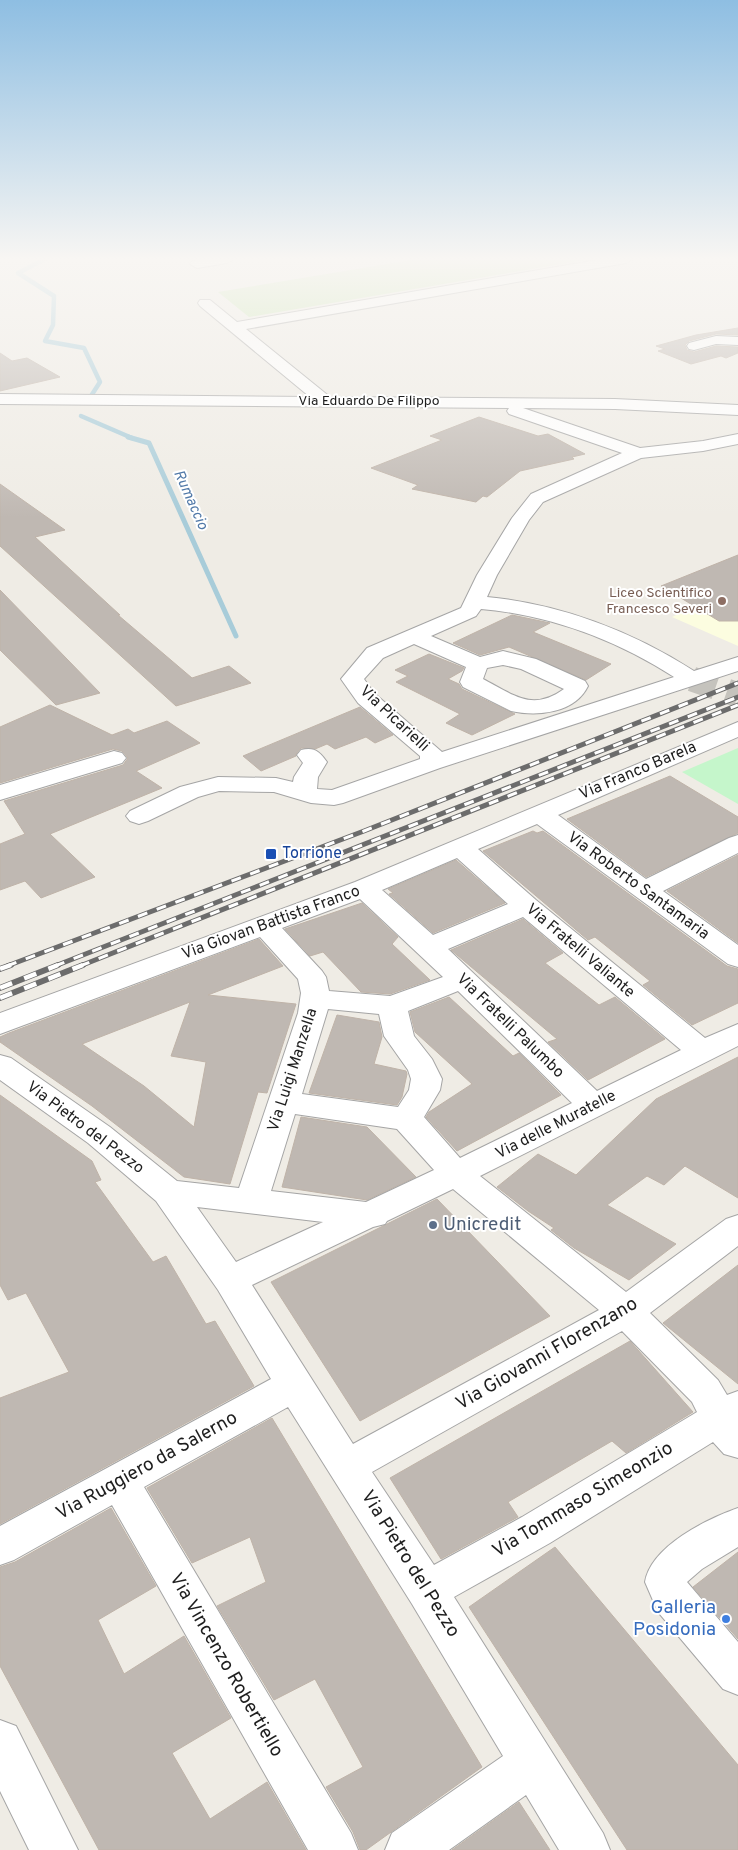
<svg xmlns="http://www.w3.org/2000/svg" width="738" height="1850" font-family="Overpass,sans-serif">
  <rect width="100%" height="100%" fill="#efece5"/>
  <path fill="#fcfde0" d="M 738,584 L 738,646 L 672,617 Z"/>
  <path fill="#c7e5ae" d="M 417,259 L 591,259 L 249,317 L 218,292 Z"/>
  <path fill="#c5f6cb" d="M 738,748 L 738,804 L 682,772 Z"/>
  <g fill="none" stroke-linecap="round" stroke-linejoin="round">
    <path stroke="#a8ccd9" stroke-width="4.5" d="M 45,259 L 18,273 L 54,296 L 53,325 L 45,341 L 84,348 L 100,382 L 91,396
      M 81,416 L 132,438"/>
    <path stroke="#a8ccd9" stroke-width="5" d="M 128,437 L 149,443 L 236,636"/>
  </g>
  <path fill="#bfb8b2" stroke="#bfb3a8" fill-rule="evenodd" d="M 738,328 L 738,335 L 716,334 L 689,341 L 685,345 L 687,350 L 694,352 L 716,346 L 738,347 L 738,353 L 726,358 L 721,356 L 691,364 L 658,351 L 665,349 L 656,346 L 696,335 Z
    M 0,353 L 12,361 L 27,358 L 60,377 L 0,391 Z
    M 479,417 L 538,436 L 548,434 L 585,454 L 572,457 L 574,459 L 520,471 L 487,497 L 483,496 L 476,502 L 412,489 L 418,485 L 371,468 L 442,440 L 430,436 Z
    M 0,484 L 65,530 L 35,537 L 120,615 L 118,615 L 192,678 L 229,666 L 251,683 L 176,706 L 0,546 Z
    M 738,555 L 738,621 L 719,621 L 661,586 Z
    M 0,590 L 100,693 L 56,705 L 0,650 Z
    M 512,615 L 550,623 L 533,632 L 611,664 L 586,680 L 509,647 L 480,655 L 453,643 Z
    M 429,654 L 464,668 L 462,671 L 448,679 L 459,684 L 462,689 L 515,714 L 472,735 L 446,723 L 460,714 L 396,682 L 408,676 L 395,670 Z
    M 50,705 L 112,735 L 128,729 L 134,733 L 167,721 L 200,743 L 136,771 L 162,788 L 50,834 L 95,877 L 41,898 L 25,881 L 0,890 L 0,844 L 25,834 L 4,801 L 123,765 L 128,758 L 122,751 L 113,749 L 0,783 L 0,727 Z
    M 360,707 L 393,735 L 375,743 L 366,737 L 335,749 L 327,744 L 315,749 L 301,748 L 296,754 L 296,756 L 261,771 L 243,756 Z
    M 670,776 L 738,817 L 738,833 L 646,877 L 567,819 Z
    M 533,831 L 537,833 L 543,831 L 727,966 L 738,969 L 738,1003 L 692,1025 L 643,985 L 650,981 L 595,937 L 588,940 L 483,851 Z
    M 738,855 L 738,943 L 667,891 Z
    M 456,860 L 505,903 L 433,933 L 389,894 L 393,893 L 388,889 Z
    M 362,903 L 398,937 L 392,944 L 430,980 L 390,994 L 361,992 L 323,952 L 310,956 L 285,929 Z
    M 523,919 L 563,953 L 545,963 L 599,1005 L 615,997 L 665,1039 L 588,1080 L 548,1042 L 557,1039 L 451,950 Z
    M 259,939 L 283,966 L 208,995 L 296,1004 L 267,1093 L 258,1092 L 230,1184 L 184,1177 L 92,1106 L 0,1042 L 0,1037 L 9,1033 ZM 190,1002 L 171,1056 L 206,1062 L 194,1127 L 144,1086 L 82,1044 Z
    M 449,997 L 513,1056 L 519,1053 L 561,1095 L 457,1151 L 426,1117 L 429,1112 L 472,1084 L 415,1032 L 410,1012 Z
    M 337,1015 L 379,1022 L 382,1037 L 374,1064 L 406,1071 L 407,1074 L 402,1097 L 397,1105 L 309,1093 Z
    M 738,1057 L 738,1198 L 685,1166 L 664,1185 L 647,1176 L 607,1205 L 676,1244 L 629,1280 L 574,1248 L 551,1230 L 554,1228 L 528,1211 L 497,1187 L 538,1154 L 576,1175 L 656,1099 Z
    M 0,1095 L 92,1161 L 101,1180 L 95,1182 L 153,1262 L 166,1256 L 206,1324 L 215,1321 L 254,1386 L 0,1524 L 0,1398 L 69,1372 L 26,1293 L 8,1300 L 0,1285 Z
    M 301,1117 L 367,1127 L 416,1177 L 367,1200 L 282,1187 Z
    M 437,1199 L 550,1316 L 360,1421 L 271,1282 Z
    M 738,1265 L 738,1384 L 663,1323 Z
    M 630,1341 L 693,1412 L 626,1453 L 612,1441 L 508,1502 L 518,1517 L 441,1559 L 390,1478 Z
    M 272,1418 L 482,1767 L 366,1850 L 360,1850 L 353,1832 L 326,1787 L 363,1767 L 315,1679 L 274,1700 L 217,1606 L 266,1582 L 250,1537 L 192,1563 L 147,1488 Z
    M 111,1508 L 156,1586 L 98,1620 L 124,1674 L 184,1636 L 231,1718 L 172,1753 L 210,1819 L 267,1782 L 306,1850 L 99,1850 L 0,1666 L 0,1567 L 15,1562 Z
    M 555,1547 L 738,1765 L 738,1850 L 627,1850 L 469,1607 Z
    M 738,1552 L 738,1639 L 693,1587 Z
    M 519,1802 L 550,1850 L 452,1850 Z"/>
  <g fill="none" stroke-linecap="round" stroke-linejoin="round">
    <path stroke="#c5c3bd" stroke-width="25" stroke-dasharray="25 12" stroke-linecap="butt" d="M 692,679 L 738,695"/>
    <g stroke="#a5a5a5" stroke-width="2">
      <path id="minor" d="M 203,259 L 234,259 L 227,263 L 197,268 L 190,264 L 192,261 Z
        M 603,259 L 633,259 L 626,263 L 246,329 L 330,397 L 615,399 L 738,405 L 738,415 L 615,409 L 523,408 L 640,448 L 703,441 L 738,434 L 738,444 L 703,451 L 641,458 L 543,502 L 529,520 L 497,575 L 487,597 C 560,604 632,631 694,671 L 738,657 L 738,671 L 440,768 L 343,803 L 334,805 L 311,803 L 274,792 L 219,791 L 198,797 L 148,821 L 139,824 L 130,821 L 126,816 L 130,811 L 180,787 L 218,777 L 276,778 L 293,782 L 294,777 L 303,763 L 297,755 L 301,750 C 314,747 319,751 327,762 L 318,777 L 317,789 L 332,790 L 420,759 L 420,756 L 358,703 L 341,679 L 367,648 L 461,608 L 477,575 L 512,518 L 531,494 L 622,453 L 509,414 L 507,411 L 509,408 L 0,404 L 0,394 L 310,397 L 200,306 L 198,303 L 200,300 L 210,300 L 237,322 ZM 481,609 C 550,615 616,640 674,677 L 442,752 L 374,693 L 364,679 L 383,658 L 414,644 L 466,667 L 460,682 L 463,687 L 511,711 C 538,717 575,713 588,686 L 585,681 L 536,659 L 503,651 L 480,657 L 431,636 L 476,616 ZM 503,665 L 521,669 L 564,689 C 532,712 514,695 483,679 L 487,668 Z
        M 716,336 L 738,337 L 738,345 L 716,344 L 694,350 L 689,349 L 687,346 L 689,343 Z
        M 738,722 L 738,737 L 558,815 L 646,879 L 729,838 L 738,835 L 738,853 L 663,891 L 738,945 L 738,967 L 728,964 L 537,824 L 478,849 L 536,900 L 705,1038 L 738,1024 L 738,1046 L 480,1176 L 626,1292 L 726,1219 L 738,1215 L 738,1246 L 650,1313 L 718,1380 L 727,1395 L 738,1391 L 738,1458 L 724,1454 L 713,1442 L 550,1543 L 454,1597 L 603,1833 L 610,1850 L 559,1850 L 526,1795 L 449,1850 L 385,1850 L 392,1833 L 503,1756 L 412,1604 L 288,1407 L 144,1487 L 351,1833 L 358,1850 L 308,1850 L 112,1505 L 14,1560 L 0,1565 L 0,1526 L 271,1379 L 218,1290 L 156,1201 L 88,1143 L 0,1080 L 0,1055 L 11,1058 L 110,1127 L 177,1181 L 239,1188 L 298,1013 L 301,993 L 298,979 L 260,937 L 0,1034 L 0,1013 L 355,882 ZM 457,858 L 508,904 L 433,935 L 382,890 ZM 360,899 L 443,977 L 390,996 L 329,991 L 326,977 L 322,971 L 282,928 ZM 523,917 L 681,1050 L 597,1091 L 448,949 ZM 458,991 L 572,1103 L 460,1158 L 424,1117 L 440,1090 L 442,1079 L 432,1059 L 414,1036 L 408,1011 ZM 328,1009 L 379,1014 L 384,1036 L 408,1070 L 411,1079 L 409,1090 L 398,1107 L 302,1094 ZM 295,1114 L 397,1129 L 434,1170 L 366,1202 L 271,1191 ZM 453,1189 L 599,1310 L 353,1444 L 252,1285 L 373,1227 L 385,1224 L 387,1221 ZM 197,1207 L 323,1222 L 236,1262 ZM 622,1331 L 692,1402 L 697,1412 L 522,1517 L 434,1565 L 372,1472 Z
        M 114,751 L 122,753 L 126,758 L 122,763 L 0,800 L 0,785 Z
        M 738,1508 L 738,1547 L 702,1569 L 687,1582 L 738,1642 L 738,1695 L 723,1689 L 658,1612 L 645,1582 C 651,1546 707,1519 738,1508 Z
        M 0,1720 L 16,1726 L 78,1850 L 29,1850 L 0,1791 Z"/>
    </g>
    <use href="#minor" fill="#fff" fill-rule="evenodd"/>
    <g stroke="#6c6c6c" stroke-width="5">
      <path id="rail-far1" d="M 7,966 L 364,831 L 738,683
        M 55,966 L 738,697
        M 80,966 L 738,705"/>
    </g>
    <g stroke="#6c6c6c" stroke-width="6">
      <path id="rail" d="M 0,969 L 11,965
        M 0,988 L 58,965
        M 0,998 L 83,965"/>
    </g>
    <use href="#rail-far1" stroke="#fff" stroke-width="3" stroke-dasharray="10" stroke-linecap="butt"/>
    <use href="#rail" stroke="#fff" stroke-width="4.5" stroke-dasharray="13" stroke-linecap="butt"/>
  </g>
  <linearGradient id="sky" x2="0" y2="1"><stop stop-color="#8ebee2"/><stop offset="0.5" stop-color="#f8f6f3"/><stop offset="1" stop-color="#f8f6f3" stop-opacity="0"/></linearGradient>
  <rect width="738" height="518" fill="url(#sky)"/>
  <circle fill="#8d6e63" stroke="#fff" stroke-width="2" cx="722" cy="601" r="5"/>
  <rect fill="#1a4fb4" stroke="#fff" stroke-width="2" x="265" y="848" width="12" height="12" rx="2.5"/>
  <circle fill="#5c6f8a" stroke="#fff" stroke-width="2" cx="433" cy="1225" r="5"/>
  <circle fill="#3f7fe0" stroke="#fff" stroke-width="2" cx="726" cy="1619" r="5"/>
  <g text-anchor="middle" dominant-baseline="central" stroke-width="4" stroke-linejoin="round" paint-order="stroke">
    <g font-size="14" fill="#1e1e1e" stroke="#fff">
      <text x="369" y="401">Via Eduardo De Filippo</text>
    </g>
    <g font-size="14" fill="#785e54" stroke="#fff" text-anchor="end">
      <text x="712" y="593">Liceo Scientifico<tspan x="712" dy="16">Francesco Severi</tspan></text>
    </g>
    <g font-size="15" font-style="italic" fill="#5179a8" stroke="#fff">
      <text transform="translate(190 500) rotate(66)">Rumaccio</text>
    </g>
    <g font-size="16" fill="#1e1e1e" stroke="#fff">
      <text transform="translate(394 719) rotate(43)">Via Picarielli</text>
      <text transform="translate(638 771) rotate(-23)">Via Franco Barela</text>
      <text transform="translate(638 886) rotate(36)">Via Roberto Santamaria</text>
      <text transform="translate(271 923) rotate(-20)">Via Giovan Battista Franco</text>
      <text transform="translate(580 951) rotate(40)">Via Fratelli Valiante</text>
      <text transform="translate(510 1026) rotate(44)">Via Fratelli Palumbo</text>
      <text transform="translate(293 1070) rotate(-72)">Via Luigi Manzella</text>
      <text transform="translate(556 1125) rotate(-27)">Via delle Muratelle</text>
      <text transform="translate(85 1128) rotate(37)">Via Pietro del Pezzo</text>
    </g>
    <g font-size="16" fill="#164399" stroke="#fff" text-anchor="start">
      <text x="282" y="854">Torrione</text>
    </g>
    <g font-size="19" fill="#4e5e75" stroke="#fff" text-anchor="start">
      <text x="443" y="1225">Unicredit</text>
    </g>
    <g font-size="19" fill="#1e1e1e" stroke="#fff">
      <text transform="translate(547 1354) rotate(-30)">Via Giovanni Florenzano</text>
      <text transform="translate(147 1466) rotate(-29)">Via Ruggiero da Salerno</text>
      <text transform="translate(583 1500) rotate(-31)">Via Tommaso Simeonzio</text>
      <text transform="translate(410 1564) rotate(58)">Via Pietro del Pezzo</text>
      <text transform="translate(226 1665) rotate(60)">Via Vincenzo Robertiello</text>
    </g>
    <g font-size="19" fill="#366cbe" stroke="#fff" text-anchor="end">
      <text x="716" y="1608">Galleria<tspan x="716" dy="22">Posidonia</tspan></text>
    </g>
  </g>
</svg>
